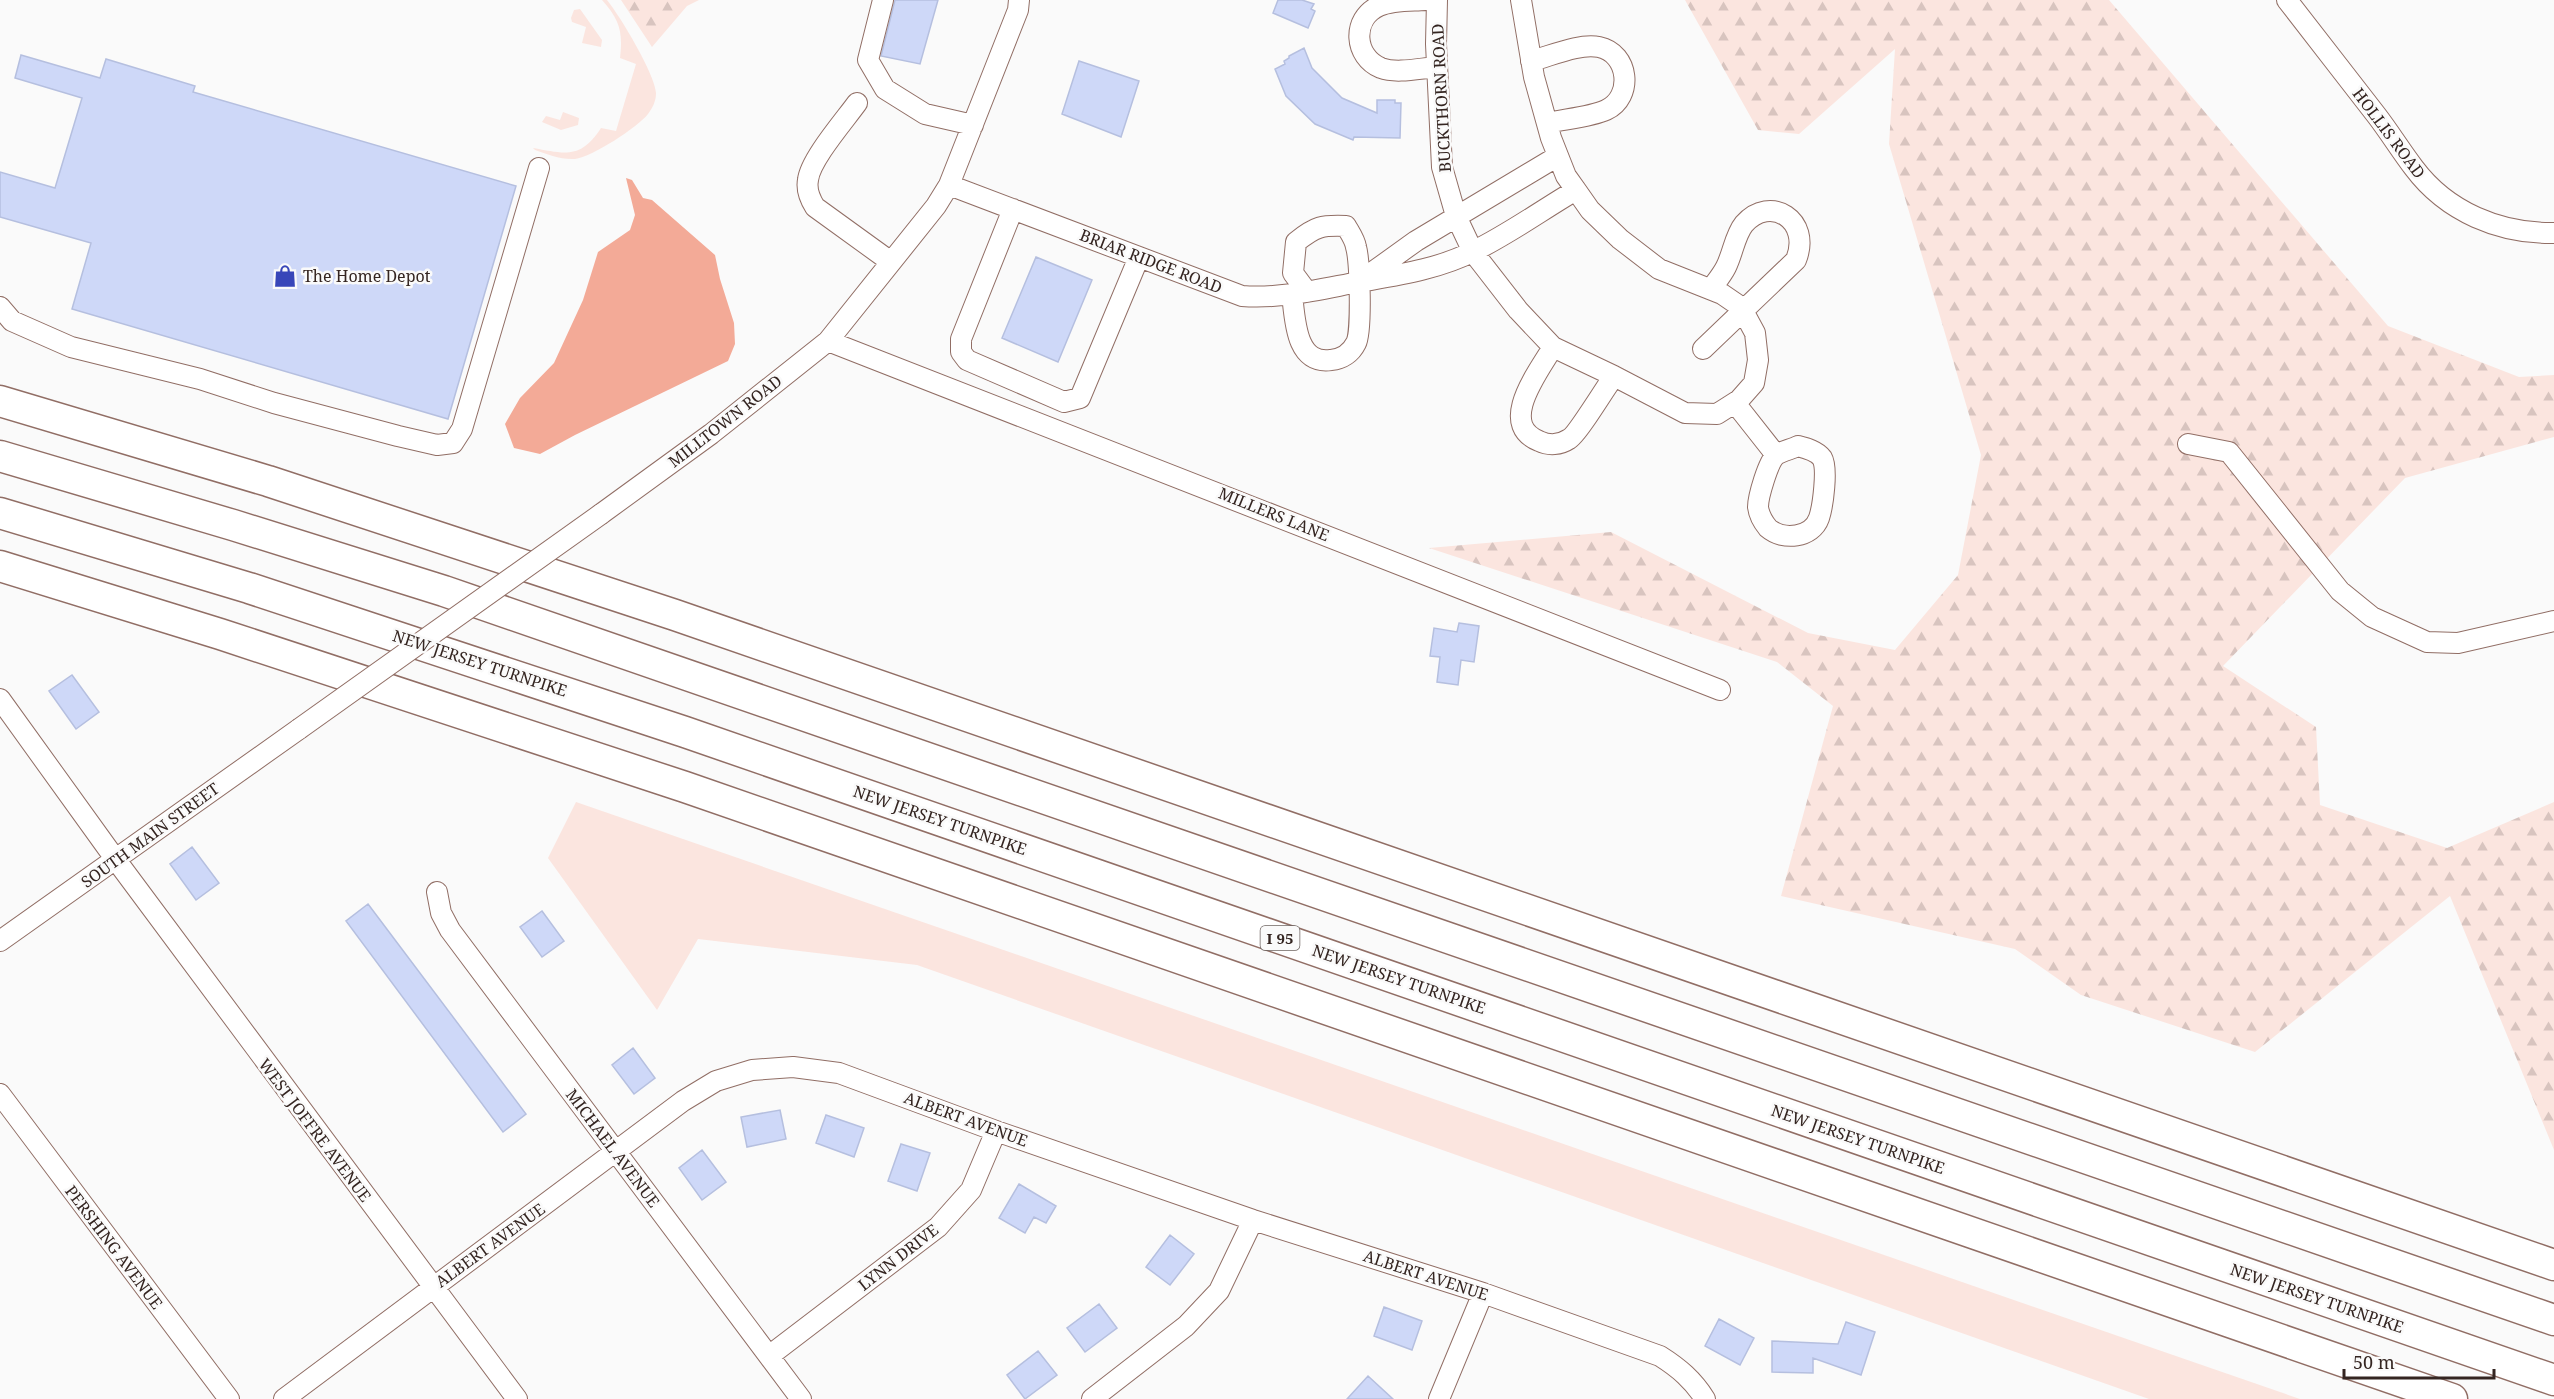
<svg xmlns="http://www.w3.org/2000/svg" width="2554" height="1399" font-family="'Noto Serif',serif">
  <defs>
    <pattern id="forest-firs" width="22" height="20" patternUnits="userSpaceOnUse" patternTransform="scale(1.5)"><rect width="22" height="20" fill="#fbe5df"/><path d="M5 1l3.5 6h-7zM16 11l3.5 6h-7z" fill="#d8c4bf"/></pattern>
  </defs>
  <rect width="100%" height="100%" fill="#fafafa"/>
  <path fill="#fbe5df" d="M 602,0 L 607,0 C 620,16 655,74 656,93 C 656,101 653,107 648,114 C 638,127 592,157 575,159 C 561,160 547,154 535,150 L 533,148 C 566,154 581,159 601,128 L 616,131 L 636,64 L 620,58 C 623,32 620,20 602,0 Z
    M 580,9 L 602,40 L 601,47 L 582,43 L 586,27 L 572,22 L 571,18 L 574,10 Z
    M 563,112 L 579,118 L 578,125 L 561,130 L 542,122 L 546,116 L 560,120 Z
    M 576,802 L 2300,1399 L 2149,1399 L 917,965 L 698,939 L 657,1010 L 548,858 Z"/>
  <path fill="url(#forest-firs)" d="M 621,0 L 699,0 L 687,6 L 652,47 Z
    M 1685,0 L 2109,0 L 2388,326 L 2519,377 L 2554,375 L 2554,437 L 2405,478 L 2223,666 L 2316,727 L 2320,805 L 2447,848 L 2554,802 L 2554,1150 L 2450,896 L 2255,1052 L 2081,995 L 2015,949 L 1781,896 L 1833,706 L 1777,662 L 1429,548 L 1611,532 L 1808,633 L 1895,650 L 1958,575 L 1981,455 L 1889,144 L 1895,49 L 1799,134 L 1758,130 Z"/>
  <path fill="#f3aa97" d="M 626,178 L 632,180 L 643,198 L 652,200 L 715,255 L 720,279 L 734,323 L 735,344 L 728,361 L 575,435 L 540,454 L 514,448 L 505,424 L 520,398 L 554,363 L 583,300 L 598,252 L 630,230 L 635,215 Z"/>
  <path fill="#ced8f8" stroke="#b5bfdf" stroke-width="1.5" d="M 895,0 L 938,0 L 920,64 L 881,56 Z
    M 1278,0 L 1302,0 L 1314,4 L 1311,9 L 1315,11 L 1308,28 L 1273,13 Z
    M 1304,48 L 1312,68 L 1342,98 L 1377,113 L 1377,100 L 1395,100 L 1395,103 L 1401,103 L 1400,138 L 1354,137 L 1353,140 L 1315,124 L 1286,96 L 1275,69 L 1285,64 L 1284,61 L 1289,58 L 1289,56 Z
    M 21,55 L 100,78 L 106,59 L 195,86 L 193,92 L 516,186 L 448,419 L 72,309 L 91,243 L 0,217 L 0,172 L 55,188 L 82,98 L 15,78 Z
    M 1079,61 L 1139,81 L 1121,137 L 1062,114 Z
    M 1036,257 L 1092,280 L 1058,362 L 1002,338 Z
    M 1459,623 L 1479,626 L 1474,662 L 1461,660 L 1458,685 L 1437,682 L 1440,657 L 1430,656 L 1434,628 L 1457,632 Z
    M 72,675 L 99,712 L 76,729 L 49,691 Z
    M 192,847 L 219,883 L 196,900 L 170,864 Z
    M 368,904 L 526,1114 L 503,1132 L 346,921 Z
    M 542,911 L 564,941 L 542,957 L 520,927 Z
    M 633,1048 L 655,1078 L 634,1094 L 612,1065 Z
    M 780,1110 L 786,1139 L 747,1147 L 741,1117 Z
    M 826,1115 L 864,1128 L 854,1157 L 816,1143 Z
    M 901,1144 L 930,1153 L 917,1191 L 888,1181 Z
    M 702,1150 L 726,1182 L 702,1200 L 679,1168 Z
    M 1019,1184 L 1056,1206 L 1046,1223 L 1034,1217 L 1025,1233 L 999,1218 Z
    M 1170,1235 L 1194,1254 L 1170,1285 L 1146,1267 Z
    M 1099,1304 L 1117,1328 L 1085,1352 L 1067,1328 Z
    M 1384,1307 L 1422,1321 L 1412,1350 L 1374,1336 Z
    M 1719,1319 L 1754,1338 L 1740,1365 L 1705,1346 Z
    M 1846,1322 L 1875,1332 L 1861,1375 L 1813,1358 L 1813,1373 L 1772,1372 L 1772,1341 L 1838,1344 Z
    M 1038,1351 L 1057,1375 L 1025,1399 L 1007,1375 Z
    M 1368,1376 L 1393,1399 L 1347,1399 Z"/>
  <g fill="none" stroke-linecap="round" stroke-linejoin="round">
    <g stroke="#916e65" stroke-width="22">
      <path id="minor" d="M 883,0 L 868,60 L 885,89 L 925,114 L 973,125
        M 1425,0 C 1411,1 1392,0 1379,6 C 1351,19 1354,57 1381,68 C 1397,74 1421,68 1437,67
        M 1437,0 L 1436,44 L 1442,167 L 1456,216 L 1473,252 L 1518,310 L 1553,347 L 1614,376 L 1685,413 L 1717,414 L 1739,400 L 1754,383 L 1758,360 L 1755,333 L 1741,307 L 1722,294 L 1659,269 L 1620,239 L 1590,210 L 1576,190 L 1566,176 L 1551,138 L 1534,77 L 1521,0
        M 2287,0 C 2317,39 2347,77 2377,116 C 2390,133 2401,151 2414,168 C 2447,212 2500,234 2554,233
        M 1531,61 C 1551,56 1579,43 1599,47 C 1629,53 1634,97 1606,110 C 1591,117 1564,119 1547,123
        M 857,103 C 844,121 810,160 808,180 C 806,190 810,199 815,207 L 891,262
        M 949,185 L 1242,296 C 1282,299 1321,289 1359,282 C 1398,275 1439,269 1474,251 C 1509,234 1542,210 1576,190
        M 1013,209 L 961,339 L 961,352 L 967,360 L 1064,402 L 1080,398 L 1139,257
        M 1363,279 L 1416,241 L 1558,156
        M 1292,294 C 1295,318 1295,365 1331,360 C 1342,359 1351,353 1356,343 C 1362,332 1360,261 1356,247 C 1355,240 1350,233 1346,226 C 1322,225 1316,226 1296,242 L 1293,273 L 1307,292
        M 0,307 L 12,321 L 71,347 L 200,379 L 274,403 L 398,436 L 437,445 L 453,443 L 462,429 L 539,168
        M 828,341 L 1720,690
        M 1553,347 C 1539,371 1497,424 1539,441 C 1549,446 1560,445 1569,439 C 1577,435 1606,387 1614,376
        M 1703,349 L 1796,260 C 1812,220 1770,194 1744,224 C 1735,235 1733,253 1726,267 C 1722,275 1716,282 1711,289
        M 1735,403 L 1776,455
        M 2188,444 L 2229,452 L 2340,591 L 2372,617 L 2427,642 L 2458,643 L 2554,621
        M 1798,446 C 1806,448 1817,451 1822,458 C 1828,468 1823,506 1819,518 C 1812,538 1783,541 1768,528 C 1763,522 1759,515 1758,507 C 1758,497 1768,462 1776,455 C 1782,451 1792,449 1798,446 Z
        M 601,514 L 711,434 L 828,341 L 936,206 L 949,185 L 1018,10 L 1019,0
        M 0,699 L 116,860 L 517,1399
        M 437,892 L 441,913 L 450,930 L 801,1399
        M 0,941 L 299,729
        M 0,1094 L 229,1399
        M 769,1356 L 938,1227 L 971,1190 L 996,1131
        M 284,1399 L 683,1101 L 716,1081 L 752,1070 L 793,1067 L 839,1073 L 996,1131 L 1253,1220 L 1483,1293 L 1660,1356 C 1679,1368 1693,1380 1705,1399
        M 1092,1399 L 1186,1326 L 1219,1291 L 1253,1220
        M 1439,1399 L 1483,1293"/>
    </g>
    <g stroke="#916e65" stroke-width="33">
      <path id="highway" d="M 0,401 L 268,481 L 675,615 L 2554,1265
        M 0,456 L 233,525 L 444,591 L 2554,1320
        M 0,513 L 249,588 L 685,732 L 2554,1380
        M 0,566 L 220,634 L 685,787 L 2452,1399"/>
    </g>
    <use href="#minor" stroke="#fff" stroke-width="20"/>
    <use href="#highway" stroke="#fff" stroke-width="30"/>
    <g stroke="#916e65" stroke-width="22" stroke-linecap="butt">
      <path id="minor-bridge" d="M 299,729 L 601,514"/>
    </g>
    <use href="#minor-bridge" stroke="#fff" stroke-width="20"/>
  </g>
  <defs>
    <g id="shop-bare" transform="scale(1.8)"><path d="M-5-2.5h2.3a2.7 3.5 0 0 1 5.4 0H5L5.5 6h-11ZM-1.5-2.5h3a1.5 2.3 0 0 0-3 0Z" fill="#3846b9" stroke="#fafafa" stroke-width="2.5" paint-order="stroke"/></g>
  </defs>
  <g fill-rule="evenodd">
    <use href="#shop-bare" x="285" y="276"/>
  </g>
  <g text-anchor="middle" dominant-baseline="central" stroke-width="5" stroke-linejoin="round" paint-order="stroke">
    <rect fill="#fafafa" stroke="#6f6562" stroke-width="1.5" x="1260.5" y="926" width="39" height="24" rx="4.5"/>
    <g font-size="15" font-weight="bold" fill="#342521">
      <text x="1280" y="938">I 95</text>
    </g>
    <g font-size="16" fill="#342521" stroke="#fafafa">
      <text transform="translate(1441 98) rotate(-93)">BUCKTHORN ROAD</text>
      <text transform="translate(2389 133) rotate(53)">HOLLIS ROAD</text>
      <text transform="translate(1151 261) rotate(21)">BRIAR RIDGE ROAD</text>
      <text transform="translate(725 421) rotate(-38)">MILLTOWN ROAD</text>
      <text transform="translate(1274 514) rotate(22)">MILLERS LANE</text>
      <text transform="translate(480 663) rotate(18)">NEW JERSEY TURNPIKE</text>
      <text transform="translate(940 820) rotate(19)">NEW JERSEY TURNPIKE</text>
      <text transform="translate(150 835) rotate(-36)">SOUTH MAIN STREET</text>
      <text transform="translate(1399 979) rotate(19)">NEW JERSEY TURNPIKE</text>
      <text transform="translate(966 1119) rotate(20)">ALBERT AVENUE</text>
      <text transform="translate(315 1130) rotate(53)">WEST JOFFRE AVENUE</text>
      <text transform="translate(1858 1139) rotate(19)">NEW JERSEY TURNPIKE</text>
      <text transform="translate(613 1148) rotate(53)">MICHAEL AVENUE</text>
      <text transform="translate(490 1245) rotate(-36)">ALBERT AVENUE</text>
      <text transform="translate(114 1247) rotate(53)">PERSHING AVENUE</text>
      <text transform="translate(898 1257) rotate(-38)">LYNN DRIVE</text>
      <text transform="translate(1426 1275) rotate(18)">ALBERT AVENUE</text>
      <text transform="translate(2317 1298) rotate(19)">NEW JERSEY TURNPIKE</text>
    </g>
    <g font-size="16" fill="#342521" stroke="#fafafa" text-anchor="start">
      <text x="303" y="276">The Home Depot</text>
    </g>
  </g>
  <path d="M2344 1369v9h150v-9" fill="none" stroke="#342521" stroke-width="3"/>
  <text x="2353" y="1369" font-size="18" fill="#342521" stroke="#fafafa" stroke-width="4.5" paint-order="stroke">50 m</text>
</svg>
